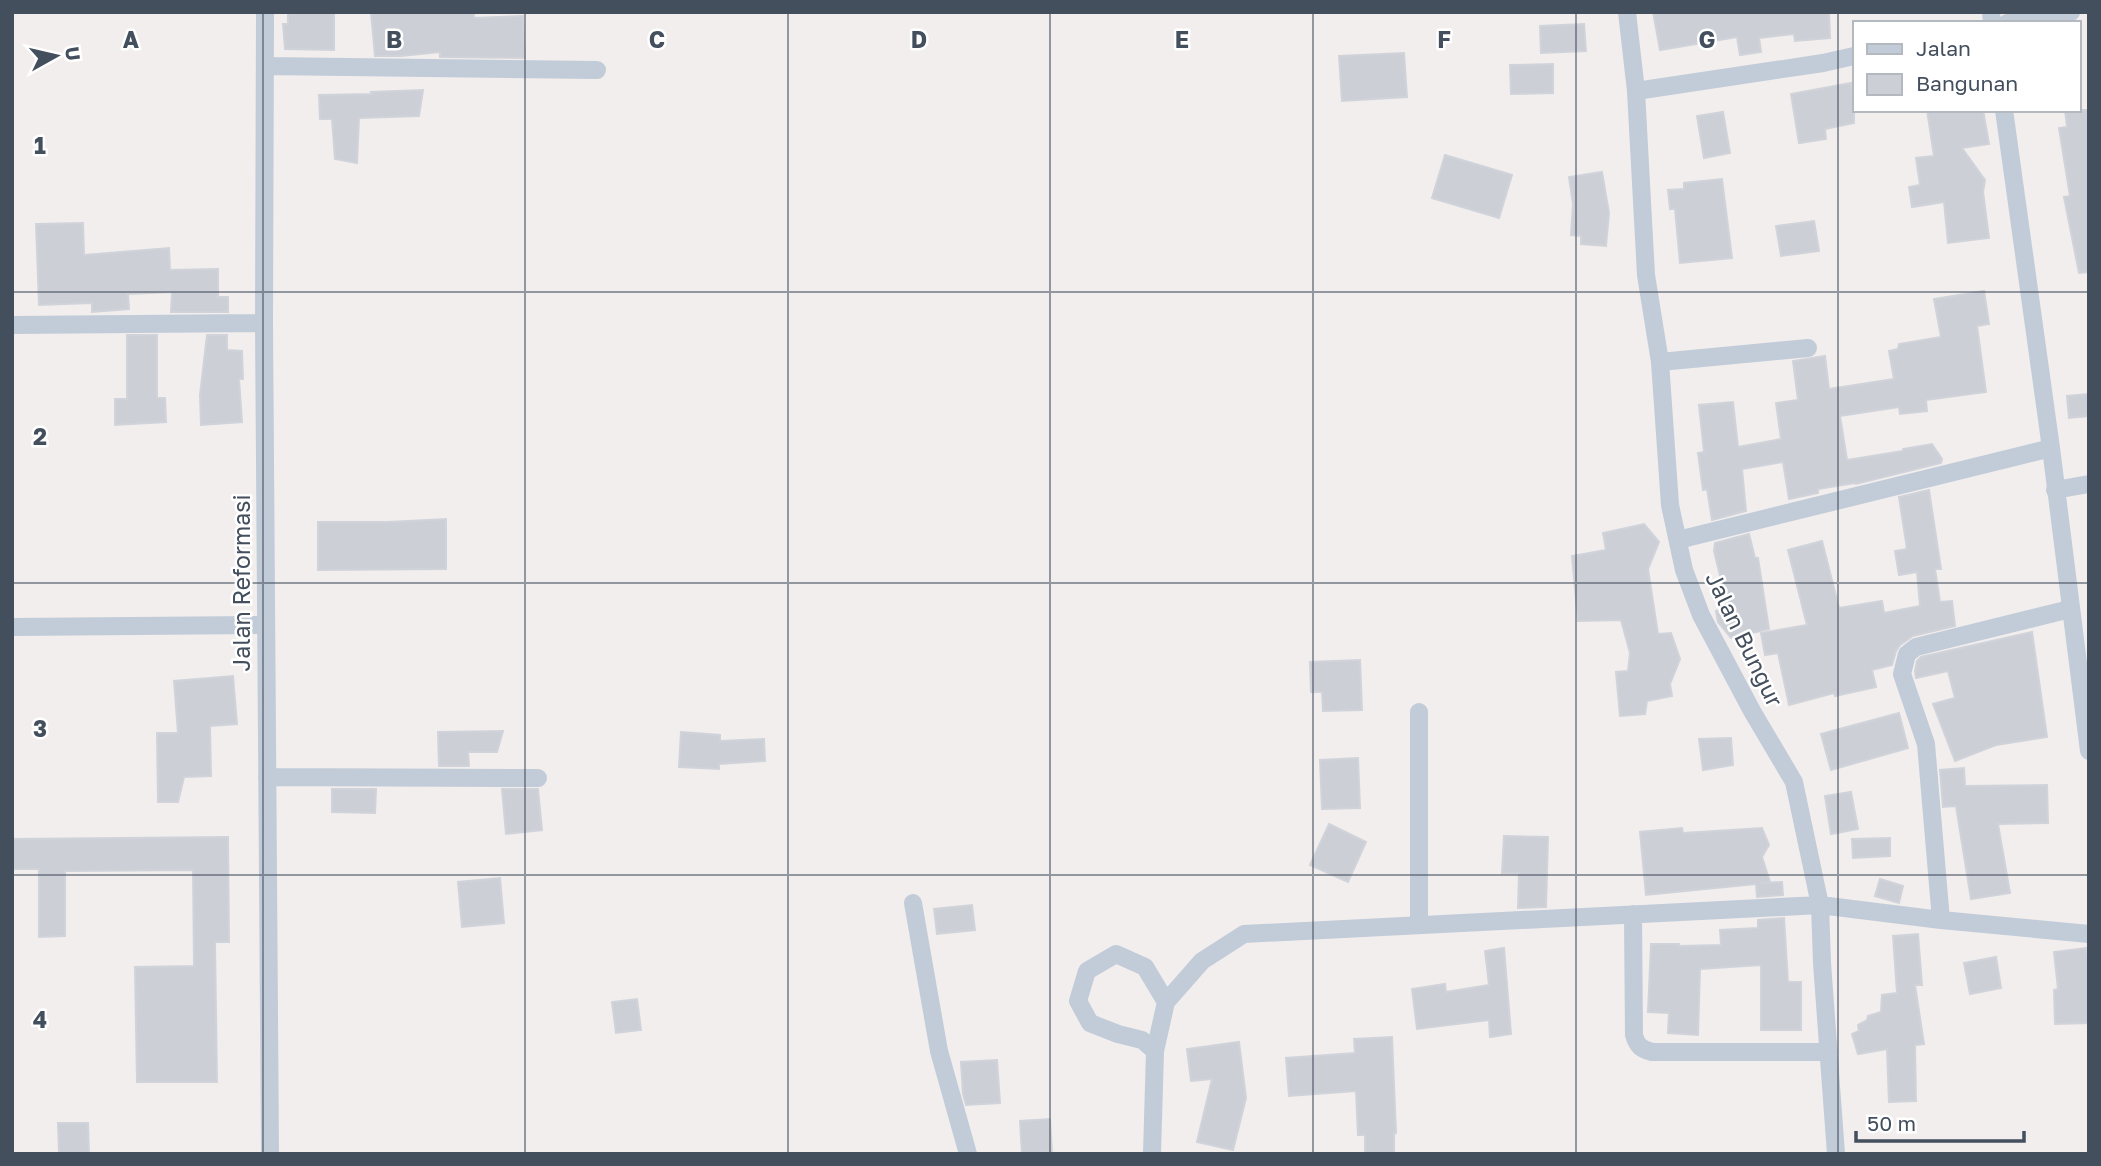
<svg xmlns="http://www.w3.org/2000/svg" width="2101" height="1166" font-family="'Golos Text',sans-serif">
  <rect width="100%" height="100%" fill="#f1eeed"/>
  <path fill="#cccfd6" stroke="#d1d3da" stroke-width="2" d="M 288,12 L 334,12 L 334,50 L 285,49 L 283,24 L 288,24 Z
    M 371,12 L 474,12 L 474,18 L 523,16 L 525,58 L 440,57 L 440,52 L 401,56 L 375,56 Z
    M 1653,12 L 1829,12 L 1830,38 L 1795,41 L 1794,34 L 1759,38 L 1761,52 L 1740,55 L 1737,37 L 1660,50 Z
    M 1584,24 L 1586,51 L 1541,53 L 1540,26 Z
    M 1404,53 L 1407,97 L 1342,101 L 1339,56 Z
    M 1553,64 L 1553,93 L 1511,94 L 1510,65 Z
    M 1851,83 L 1852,89 L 1854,89 L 1854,123 L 1825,129 L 1826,139 L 1799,143 L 1791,94 Z
    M 423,90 L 419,116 L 359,118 L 357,163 L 335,159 L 332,119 L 320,119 L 319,95 L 372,94 L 371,92 Z
    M 1927,110 L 1983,110 L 1989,144 L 1962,148 L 1985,180 L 1983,192 L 1989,238 L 1948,243 L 1944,202 L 1912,207 L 1909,187 L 1920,185 L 1916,158 L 1934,156 Z
    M 2065,110 L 2089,110 L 2089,272 L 2079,273 L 2064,197 L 2070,196 L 2059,128 L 2067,127 Z
    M 1723,112 L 1730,153 L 1704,158 L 1697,116 Z
    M 1445,155 L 1512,175 L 1499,218 L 1432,198 Z
    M 1602,172 L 1609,213 L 1606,246 L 1581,244 L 1581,236 L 1571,235 L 1573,204 L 1569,177 Z
    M 1722,179 L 1732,258 L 1680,263 L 1675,209 L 1670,209 L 1668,190 L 1684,189 L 1684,183 Z
    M 1814,221 L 1819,251 L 1781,256 L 1776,226 Z
    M 83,223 L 84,255 L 169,248 L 170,270 L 218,269 L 218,297 L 228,297 L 228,312 L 171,312 L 172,292 L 128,294 L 129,309 L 92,312 L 92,303 L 39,305 L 36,224 Z
    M 1984,291 L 1989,324 L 1977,326 L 1986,392 L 1926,400 L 1927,411 L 1900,414 L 1899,407 L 1840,416 L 1847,460 L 1903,451 L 1903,449 L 1932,444 L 1942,459 L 1941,463 L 1856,484 L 1855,483 L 1818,489 L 1818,493 L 1789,499 L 1783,462 L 1742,469 L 1746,511 L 1712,520 L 1707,489 L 1703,490 L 1698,453 L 1704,452 L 1699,405 L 1733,402 L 1738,447 L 1781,439 L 1776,403 L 1798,400 L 1793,361 L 1825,356 L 1829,389 L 1894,379 L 1889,351 L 1898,349 L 1899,344 L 1941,337 L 1934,299 Z
    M 127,335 L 157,335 L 157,398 L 165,398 L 166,422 L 115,425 L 115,399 L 127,399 Z
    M 207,335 L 227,335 L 227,350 L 242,351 L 243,379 L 239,379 L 242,422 L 201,425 L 200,395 Z
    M 2089,394 L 2089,416 L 2069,418 L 2067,396 Z
    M 1929,490 L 1941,569 L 1935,569 L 1940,602 L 1952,601 L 1955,626 L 1913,636 L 1900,645 L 1896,651 L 1892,665 L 1872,670 L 1876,687 L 1835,696 L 1834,693 L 1789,705 L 1778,653 L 1765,655 L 1761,633 L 1807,625 L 1788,550 L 1822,541 L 1839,608 L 1882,601 L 1884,613 L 1920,606 L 1917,572 L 1899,575 L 1895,551 L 1907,549 L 1899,497 Z
    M 446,519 L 446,569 L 318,570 L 318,522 L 388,522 Z
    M 1644,524 L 1659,542 L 1648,569 L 1658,634 L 1671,633 L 1680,659 L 1670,684 L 1672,696 L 1647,701 L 1645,714 L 1620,716 L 1616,672 L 1628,671 L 1630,653 L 1621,620 L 1578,621 L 1572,556 L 1606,550 L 1603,533 Z
    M 1749,534 L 1755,558 L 1758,558 L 1769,629 L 1731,638 L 1718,622 L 1716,611 L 1724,609 L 1722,593 L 1724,592 L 1714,551 L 1715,543 Z
    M 2032,632 L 2047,737 L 1996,745 L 1955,761 L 1933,704 L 1955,698 L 1948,671 L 1916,678 L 1915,671 L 1917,661 L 1921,657 Z
    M 1360,660 L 1362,710 L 1323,711 L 1322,692 L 1311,692 L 1310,662 Z
    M 233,676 L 237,724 L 210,726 L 211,776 L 184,777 L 178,802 L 158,802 L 157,733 L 178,733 L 174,681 Z
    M 1899,713 L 1908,748 L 1831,770 L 1821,734 Z
    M 503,731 L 497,752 L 468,752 L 469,766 L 439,766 L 438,732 Z
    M 681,732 L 720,735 L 720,741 L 764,739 L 765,761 L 719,764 L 719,769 L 679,767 Z
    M 1731,738 L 1733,765 L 1703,770 L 1699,739 Z
    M 1358,758 L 1360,808 L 1322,809 L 1320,760 Z
    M 1964,768 L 1965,786 L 2047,785 L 2048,823 L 1998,824 L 2010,893 L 1971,899 L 1956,806 L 1943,807 L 1940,770 Z
    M 332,789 L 376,789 L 375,813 L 332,812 Z
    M 502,789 L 538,789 L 542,830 L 506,834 Z
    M 1851,792 L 1858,829 L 1831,834 L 1825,796 Z
    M 1329,824 L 1366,842 L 1348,882 L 1310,865 Z
    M 1682,828 L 1683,833 L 1762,828 L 1769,845 L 1762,857 L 1770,882 L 1761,883 L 1782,882 L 1783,895 L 1757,897 L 1756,884 L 1646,895 L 1640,832 Z
    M 1504,836 L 1548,837 L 1546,907 L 1518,908 L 1519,873 L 1502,873 Z
    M 228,837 L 229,942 L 215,942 L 217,1082 L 137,1082 L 135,967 L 194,966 L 193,870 L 65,871 L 65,936 L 39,937 L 39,869 L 12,869 L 12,839 Z
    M 1890,838 L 1890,856 L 1853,858 L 1852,839 Z
    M 500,878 L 504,923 L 462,927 L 458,882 Z
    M 1880,879 L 1903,886 L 1899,903 L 1875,896 Z
    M 972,905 L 975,930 L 937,934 L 934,909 Z
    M 1784,918 L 1788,982 L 1801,982 L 1801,1030 L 1761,1030 L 1761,965 L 1700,969 L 1698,1035 L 1668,1033 L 1669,1013 L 1648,1012 L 1651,944 L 1679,944 L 1679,946 L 1721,945 L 1720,930 L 1758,928 L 1758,920 Z
    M 1918,934 L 1922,985 L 1915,985 L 1924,1044 L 1915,1045 L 1916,1101 L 1889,1102 L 1887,1049 L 1858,1054 L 1852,1034 L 1859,1031 L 1858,1025 L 1867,1020 L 1868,1016 L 1881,1012 L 1882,995 L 1897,993 L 1893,936 Z
    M 1504,948 L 1511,1034 L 1490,1037 L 1489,1020 L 1417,1029 L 1412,989 L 1445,984 L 1446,992 L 1489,985 L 1485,951 Z
    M 2086,948 L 2087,954 L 2089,954 L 2089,1023 L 2055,1024 L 2054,990 L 2058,989 L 2054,952 Z
    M 1996,957 L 2001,988 L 1970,994 L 1964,963 Z
    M 637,999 L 641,1030 L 616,1033 L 612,1002 Z
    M 1392,1037 L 1396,1133 L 1394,1134 L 1394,1154 L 1365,1154 L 1365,1135 L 1358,1135 L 1356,1091 L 1289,1096 L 1286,1058 L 1355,1053 L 1354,1039 Z
    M 1239,1042 L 1246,1098 L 1233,1150 L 1197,1142 L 1212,1079 L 1191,1081 L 1187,1049 Z
    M 997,1060 L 1000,1103 L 966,1105 L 963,1094 L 961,1062 Z
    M 1050,1119 L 1052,1152 L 1022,1154 L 1020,1121 Z
    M 58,1123 L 88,1123 L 89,1154 L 59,1154 Z"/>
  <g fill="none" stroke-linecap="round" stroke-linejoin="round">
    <path stroke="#c2cbd8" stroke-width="18" d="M 265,12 L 264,323 L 270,1154
      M 1627,12 L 1636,91 L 1646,275 L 1660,362 L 1670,505 L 1684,570 L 1701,615 L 1752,711 L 1794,782 L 1820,905 L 1822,963 L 1836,1154
      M 1991,12 L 1992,23
      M 2007,23 L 2071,12
      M 265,66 L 597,70
      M 1636,91 L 1823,63 L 1854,56
      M 2004,110 L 2051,448 L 2089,751
      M 12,325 L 264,323
      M 1660,362 L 1808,348
      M 2055,490 L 2089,484
      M 1678,540 L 2051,448
      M 12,627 L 266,625
      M 267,777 L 538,778
      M 913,903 L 939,1051 L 968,1154
      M 1633,914 L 1634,1035 C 1637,1046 1641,1049 1652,1052 L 1829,1052
      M 1941,920 L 1926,744 L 1902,674 L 1907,654 L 1916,647 L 2070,609
      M 1419,925 L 1419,712
      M 1155,1051 L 1142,1040 L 1118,1034 L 1090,1023 L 1078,1001 L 1087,971 L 1116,954 L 1145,967 L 1166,1002
      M 1152,1154 L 1155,1051 L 1166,1002 L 1202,961 L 1244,934 L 1820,905 L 1941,920 L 2089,934"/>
  </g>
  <path fill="none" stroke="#444f5e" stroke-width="2" stroke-opacity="0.55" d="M 263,12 L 263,1154M 525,12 L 525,1154M 788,12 L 788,1154M 1050,12 L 1050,1154M 1313,12 L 1313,1154M 1576,12 L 1576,1154M 1838,12 L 1838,1154M 12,292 L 2089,292M 12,583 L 2089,583M 12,875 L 2089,875"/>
  <g text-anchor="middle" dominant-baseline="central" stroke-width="5" stroke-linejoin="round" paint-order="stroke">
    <g font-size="23" fill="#444f5e" stroke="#fff">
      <text transform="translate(241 583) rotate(-90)">Jalan Reformasi</text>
      <text transform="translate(1745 639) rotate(64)">Jalan Bungur</text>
    </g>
  </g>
  <g font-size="23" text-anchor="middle" font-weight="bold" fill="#444f5e" stroke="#fff" stroke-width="5" stroke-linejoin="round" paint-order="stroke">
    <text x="131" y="48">A</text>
    <text x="394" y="48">B</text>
    <text x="657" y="48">C</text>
    <text x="919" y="48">D</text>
    <text x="1182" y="48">E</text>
    <text x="1444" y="48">F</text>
    <text x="1707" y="48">G</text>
    <text x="40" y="154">1</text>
    <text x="40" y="445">2</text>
    <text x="40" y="737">3</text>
    <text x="40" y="1028">4</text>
  </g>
  <rect width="2101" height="1166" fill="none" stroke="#444f5e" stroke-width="28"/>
  <rect x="1853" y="21" width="228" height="91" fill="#ffffff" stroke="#b4b9bf" stroke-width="2"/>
  <rect x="1867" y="44" width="35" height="10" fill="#c2cbd8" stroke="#b4b9bf" stroke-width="2"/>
  <text x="1916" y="56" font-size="21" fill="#444f5e">Jalan</text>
  <rect x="1867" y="74" width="35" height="21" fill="#cccfd6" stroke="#b4b9bf" stroke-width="2"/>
  <text x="1916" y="91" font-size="21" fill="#444f5e">Bangunan</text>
  <g transform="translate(56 56) rotate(82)" stroke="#ffffff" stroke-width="5" paint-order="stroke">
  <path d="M0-5L12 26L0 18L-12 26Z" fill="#444f5e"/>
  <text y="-10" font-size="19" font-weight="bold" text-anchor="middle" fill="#444f5e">U</text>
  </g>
  <path d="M1856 1131v10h168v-10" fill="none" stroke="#444f5e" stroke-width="3.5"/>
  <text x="1867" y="1131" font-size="21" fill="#444f5e" stroke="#ffffff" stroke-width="5" paint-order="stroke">50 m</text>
</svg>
